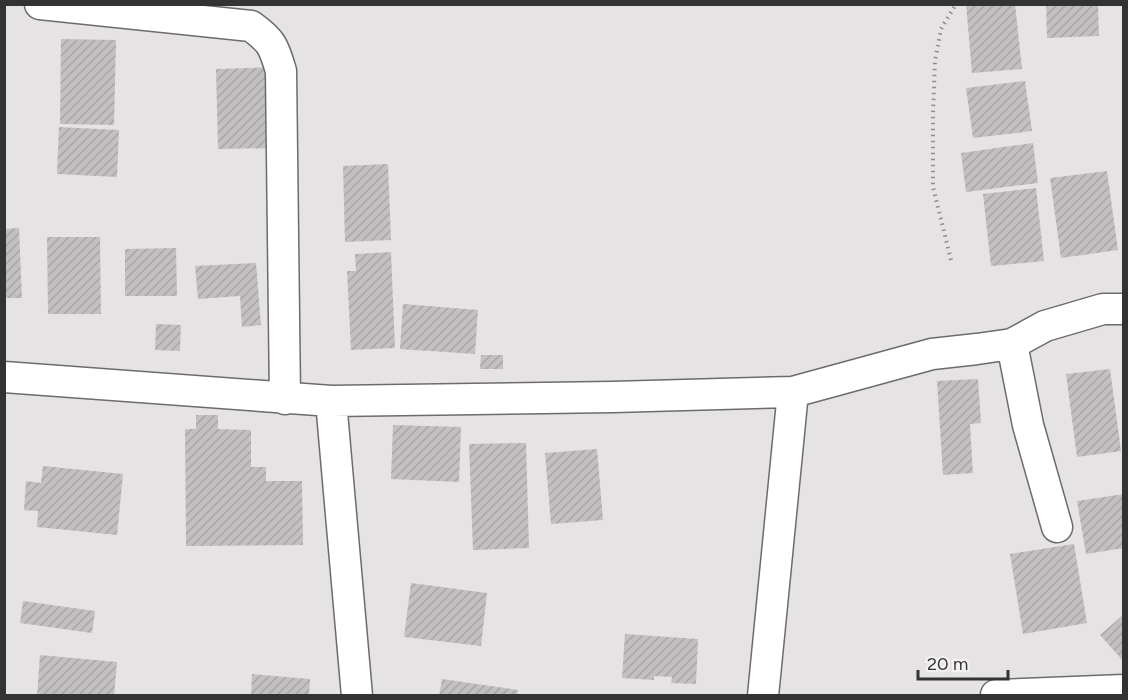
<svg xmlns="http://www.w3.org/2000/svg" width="1128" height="700" font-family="Figtree,sans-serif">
  <defs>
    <pattern id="building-hatch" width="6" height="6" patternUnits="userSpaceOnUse" patternTransform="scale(1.5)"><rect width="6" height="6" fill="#c3c0c2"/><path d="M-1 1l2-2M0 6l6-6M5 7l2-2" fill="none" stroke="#a8a5a7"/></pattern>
  </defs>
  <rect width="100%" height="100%" fill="#e6e3e5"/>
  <path fill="url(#building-hatch)" d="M 966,4 L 1015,4 L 1022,69 L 972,73 Z
    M 1046,4 L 1098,4 L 1099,36 L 1047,38 Z
    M 61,39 L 116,40 L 114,125 L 60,124 Z
    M 275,67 L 278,148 L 218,149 L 216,69 Z
    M 1025,81 L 1032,131 L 973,138 L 966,88 Z
    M 59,127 L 119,130 L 117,177 L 57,174 Z
    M 1033,143 L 1038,183 L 966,192 L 961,153 Z
    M 388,164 L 391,240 L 345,242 L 343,166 Z
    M 1107,171 L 1118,250 L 1061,258 L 1050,178 Z
    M 1036,188 L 1044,261 L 991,266 L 983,194 Z
    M 19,228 L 22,298 L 4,298 L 4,229 Z
    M 47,237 L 100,237 L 101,314 L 48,314 Z
    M 176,248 L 177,296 L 125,296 L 125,249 Z
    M 391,252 L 395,348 L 351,350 L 347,271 L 356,271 L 355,254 Z
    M 256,263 L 261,325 L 242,327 L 240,296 L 198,299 L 195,266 Z
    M 403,304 L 478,310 L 475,354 L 400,349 Z
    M 156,324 L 181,325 L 180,351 L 155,350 Z
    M 481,355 L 503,355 L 503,369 L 480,369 Z
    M 1110,369 L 1121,451 L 1077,457 L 1066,374 Z
    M 978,379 L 981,423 L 970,424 L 973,473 L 943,475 L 937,381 Z
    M 196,415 L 218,415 L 218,429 L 251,430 L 251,467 L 266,467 L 266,481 L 302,481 L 303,545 L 186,546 L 185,429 L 196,429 Z
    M 393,425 L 461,427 L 459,482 L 391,479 Z
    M 526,443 L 529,548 L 473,550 L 469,444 Z
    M 597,449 L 603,520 L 551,524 L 545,453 Z
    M 43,466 L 123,474 L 117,535 L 37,527 L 38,511 L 24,510 L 26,481 L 41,483 Z
    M 1124,494 L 1124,548 L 1086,554 L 1077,501 Z
    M 1074,544 L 1087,623 L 1023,634 L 1010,554 Z
    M 411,583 L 487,593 L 481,646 L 404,637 Z
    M 23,601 L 95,611 L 92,633 L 20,623 Z
    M 1124,614 L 1124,662 L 1100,635 Z
    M 625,634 L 698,639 L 696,684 L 671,683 L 672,677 L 654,676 L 654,680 L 622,678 Z
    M 40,655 L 117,662 L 114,696 L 37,696 Z
    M 252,674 L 310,679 L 309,696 L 251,696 Z
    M 442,679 L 518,690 L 517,696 L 439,696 Z"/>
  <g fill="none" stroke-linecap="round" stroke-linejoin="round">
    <g stroke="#6d6b6c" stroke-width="33">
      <path id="minor" d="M 40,4 L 251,26 C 272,41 274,47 281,71 L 285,399
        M 1012,344 L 1028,425 L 1057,527
        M 4,377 L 331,401 L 613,397 L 793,392 L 932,354 L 977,349 L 1012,344 L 1045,326 L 1103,309 L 1124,309
        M 331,401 L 357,696
        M 996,695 L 1124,690
        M 763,696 L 793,392"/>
    </g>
    <path stroke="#8f8d8e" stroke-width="4" stroke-dasharray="1.5 4.5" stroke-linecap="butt" d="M 951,260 L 933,187 L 933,114 L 935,61 L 941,29 L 956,4"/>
    <use href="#minor" stroke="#fff" stroke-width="30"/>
  </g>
  <rect width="1128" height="700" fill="none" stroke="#343334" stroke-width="12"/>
  <path d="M918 670v9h90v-9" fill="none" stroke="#343334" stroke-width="3"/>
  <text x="927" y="670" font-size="18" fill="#343334" stroke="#f3f0f2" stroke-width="4.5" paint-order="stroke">20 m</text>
</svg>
